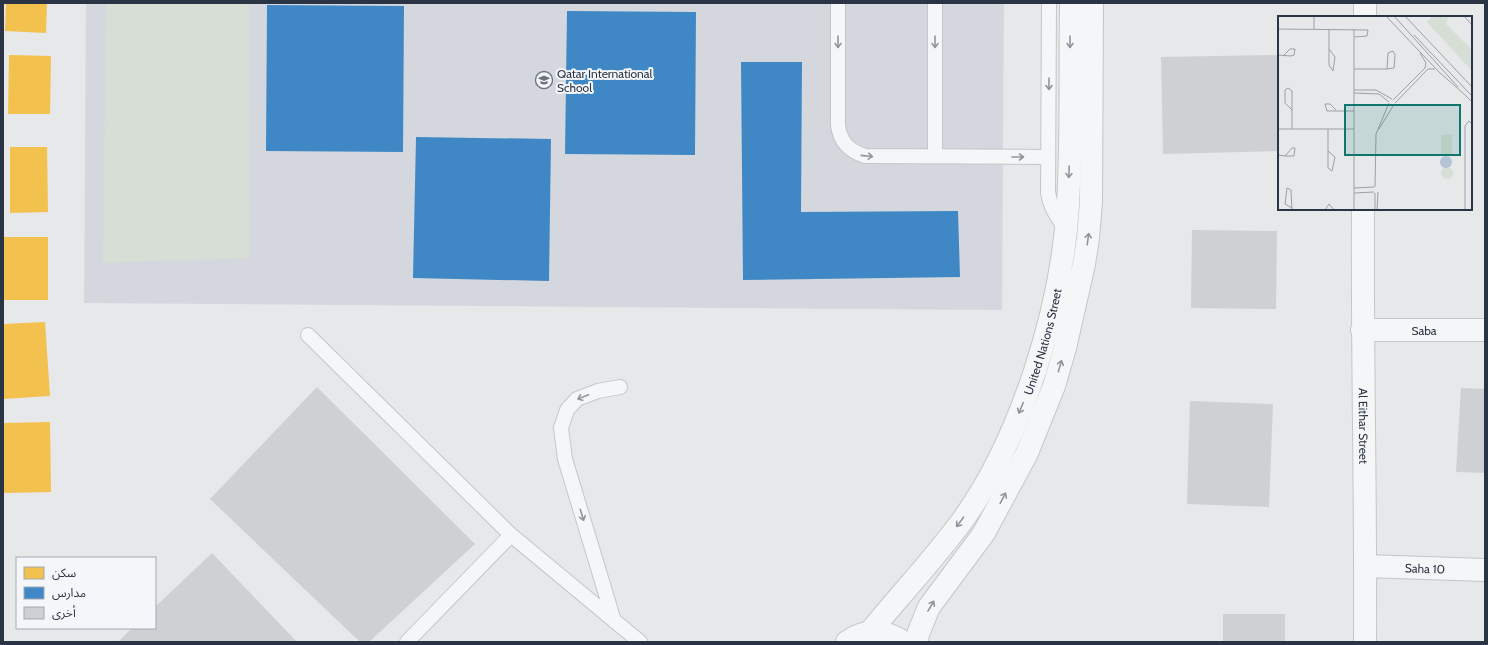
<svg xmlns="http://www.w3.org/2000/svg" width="1488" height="645" font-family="Cabin,'Noto Sans Arabic',sans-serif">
  <rect width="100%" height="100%" fill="#e6e8ea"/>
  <path fill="#d4d7dd" d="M 86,3 L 1004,3 L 1002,310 L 84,303 Z"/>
  <path fill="#d6ded6" d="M 106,3 L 249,3 L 250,258 L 103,263 Z"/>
  <path fill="#f2c14e" d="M 6,3 L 47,3 L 46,33 L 5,31 Z
    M 9,55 L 51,56 L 50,114 L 8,114 Z
    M 10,147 L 47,147 L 48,212 L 10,213 Z
    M 3,237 L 48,237 L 48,300 L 3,300 Z
    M 45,322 L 50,396 L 3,399 L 3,324 Z
    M 50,422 L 51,492 L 3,493 L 3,423 Z"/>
  <path fill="#3f88c5" d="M 267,5 L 404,6 L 403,152 L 266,151 Z
    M 567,11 L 696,12 L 695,155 L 565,154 Z
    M 741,62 L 802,62 L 801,212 L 958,211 L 960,277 L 743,280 Z
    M 416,137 L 551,139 L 549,281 L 413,278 Z"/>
  <path fill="#ced0d3" d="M 1279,55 L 1279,151 L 1163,154 L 1161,57 Z
    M 1192,230 L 1277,231 L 1276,309 L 1191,308 Z
    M 317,387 L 475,544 L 369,642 L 360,642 L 210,499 Z
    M 1461,388 L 1485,389 L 1485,473 L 1456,472 Z
    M 1190,401 L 1273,404 L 1269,507 L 1187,504 Z
    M 212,553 L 297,642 L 118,642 L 132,628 L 155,628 L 155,607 Z
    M 1223,614 L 1285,614 L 1285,642 L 1223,642 Z"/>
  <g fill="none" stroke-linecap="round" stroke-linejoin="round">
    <g stroke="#c4c6c8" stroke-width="16">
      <path id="service" d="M 838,3 L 838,125 C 840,142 849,151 865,156 L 1048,157
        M 1049,3 L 1048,192 C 1050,207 1057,217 1066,229
        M 935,156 L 935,3
        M 308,335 L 511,535 L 640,642
        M 614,621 L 565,459 L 561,428 L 567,410 L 577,399 L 598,391 L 620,387
        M 407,642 L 511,535"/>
    </g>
    <g stroke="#c4c6c8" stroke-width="24">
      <g id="minor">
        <path d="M 1365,17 L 1365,3"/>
        <path id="s1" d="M 1363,209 C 1362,353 1366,498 1365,642"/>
        <path id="s2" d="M 1362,330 L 1485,330"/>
        <path id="s3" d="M 1365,566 L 1485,570"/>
      </g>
    </g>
    <g stroke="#c4c6c8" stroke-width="24">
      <g id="tertiary">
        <path id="s4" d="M 870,632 C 900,595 934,559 962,521 C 1022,438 1062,307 1068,205 C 1072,138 1070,70 1071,3"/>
        <path d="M 847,642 C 865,629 884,629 903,642"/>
        <path d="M 917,642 L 918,634 L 929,607 L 984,533 L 1027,453 L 1054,386 L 1065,348 L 1084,264 L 1088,238 L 1091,202 L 1092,3"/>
      </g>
    </g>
    <use href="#service" stroke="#f5f6f7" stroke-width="14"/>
    <use href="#minor" stroke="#f5f6f7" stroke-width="22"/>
    <use href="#tertiary" stroke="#f5f6f7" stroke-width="22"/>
  </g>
  <defs><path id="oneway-shaft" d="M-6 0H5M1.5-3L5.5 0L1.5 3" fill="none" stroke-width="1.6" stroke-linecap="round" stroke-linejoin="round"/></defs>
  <g stroke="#90959e">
    <use href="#oneway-shaft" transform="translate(838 42) rotate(90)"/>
    <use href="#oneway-shaft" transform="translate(935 42) rotate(90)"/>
    <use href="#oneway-shaft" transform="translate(1070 42) rotate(90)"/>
    <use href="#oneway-shaft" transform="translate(1049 84) rotate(90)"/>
    <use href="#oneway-shaft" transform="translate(867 156) rotate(6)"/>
    <use href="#oneway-shaft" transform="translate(1018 157)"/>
    <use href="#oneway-shaft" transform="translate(1069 172) rotate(92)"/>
    <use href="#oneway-shaft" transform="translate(1088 239) rotate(-82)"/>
    <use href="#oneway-shaft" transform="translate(1060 366) rotate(-74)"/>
    <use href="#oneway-shaft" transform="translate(583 397) rotate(158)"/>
    <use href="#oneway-shaft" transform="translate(1021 408) rotate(112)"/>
    <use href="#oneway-shaft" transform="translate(1003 498) rotate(-62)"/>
    <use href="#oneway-shaft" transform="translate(582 515) rotate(73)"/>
    <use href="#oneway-shaft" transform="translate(960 522) rotate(127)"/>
    <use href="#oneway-shaft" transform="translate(931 606) rotate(-59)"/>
  </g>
  <defs>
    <g id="school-ring" transform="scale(0.9)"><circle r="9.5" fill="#f4f6f9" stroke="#6c737f" stroke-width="1.5"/><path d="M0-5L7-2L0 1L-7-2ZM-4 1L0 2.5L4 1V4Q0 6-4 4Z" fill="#6c737f"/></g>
  </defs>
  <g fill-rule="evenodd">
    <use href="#school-ring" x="544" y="80"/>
  </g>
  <g text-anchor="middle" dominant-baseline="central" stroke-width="4" stroke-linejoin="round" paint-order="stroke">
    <g font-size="12" fill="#2b3445" stroke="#f4f6f9" text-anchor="start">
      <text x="557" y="73">Qatar International<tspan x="557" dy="14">School</tspan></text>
    </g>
    <g font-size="12" fill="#2b3445" stroke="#f4f6f9">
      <text stroke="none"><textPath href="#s2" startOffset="62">Saba</textPath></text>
      <text stroke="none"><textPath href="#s4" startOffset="342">United Nations Street</textPath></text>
      <text stroke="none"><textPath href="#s1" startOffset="217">Al Eithar Street</textPath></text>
      <text stroke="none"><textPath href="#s3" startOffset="60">Saha 10</textPath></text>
    </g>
  </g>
  <g transform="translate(1278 16)">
    <rect width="194" height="194" fill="#e6e8ea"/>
    <path d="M 155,0 L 171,0 L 168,8 L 194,34 L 194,55 L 149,6 ZM 174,118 L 174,140 L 163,140 L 163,119 ZM163 157a6 6 0 1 1 12 0a6 6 0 1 1-12 0Z" fill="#d6ded6"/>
    <path d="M162 146a6 6 0 1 1 12 0a6 6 0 1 1-12 0Z" fill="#b4c4d5"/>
    <path fill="none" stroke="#9ba0a8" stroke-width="1" d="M 108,0 L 161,56 L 186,78M 116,0 L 180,71M 127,0 L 194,71M 186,0 L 194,9M 0,13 L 90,14 L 89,20 L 77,21M 36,13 L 36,0M 51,13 L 51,49 L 55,55 L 57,41 L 51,33M 136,19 L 194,80M 0,39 L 13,40 L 16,39 L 17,33 L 12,33 L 6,39M 76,53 L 109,53 L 116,52 L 117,39 L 115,35 L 110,37 L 109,53M 76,74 L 98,74 L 114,83M 76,77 L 101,78 L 111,86M 185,77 L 194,86M 115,84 L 147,52 L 148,47 L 142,37M 117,87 L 150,53 L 157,53M 14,94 L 7,87 L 7,74 L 10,72 L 14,75 L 14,113M 58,94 L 52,88 L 47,88 L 49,95 L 76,95M 0,113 L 76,113M 50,113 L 50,152 L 54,155 L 57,141 L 50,135M 101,113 L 115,90M 0,139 L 7,140 L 16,140 L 17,132 L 14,132 L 7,140M 97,171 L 98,118 L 111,87M 76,172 L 96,171M 76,177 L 96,176M 97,177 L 97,194M 14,192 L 7,188 L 9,172 L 13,174 L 13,175 L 14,194M 47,194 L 51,188 L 56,194M 76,194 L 76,13M 99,194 L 100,176M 187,194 L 187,110 L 191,105 L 194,108"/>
    <path fill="#0f766e" fill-opacity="0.15" stroke="#0f766e" stroke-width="2" d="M 67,89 L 182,89 L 182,139 L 67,139 Z"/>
    <rect width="194" height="194" fill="none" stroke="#2b3445" stroke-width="2"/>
  </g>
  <rect width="1488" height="645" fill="none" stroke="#2b3445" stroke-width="8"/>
  <rect x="16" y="557" width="140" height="72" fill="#f4f6f9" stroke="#a4a8b1"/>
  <rect x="24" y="567" width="20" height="12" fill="#f2c14e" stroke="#a4a8b1"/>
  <text x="52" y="577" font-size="12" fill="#2b3445">سكن</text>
  <rect x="24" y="587" width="20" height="12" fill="#3f88c5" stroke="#a4a8b1"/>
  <text x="52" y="597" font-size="12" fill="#2b3445">مدارس</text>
  <rect x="24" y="607" width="20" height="12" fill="#ced0d3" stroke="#a4a8b1"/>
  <text x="52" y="617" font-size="12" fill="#2b3445">أخرى</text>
</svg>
